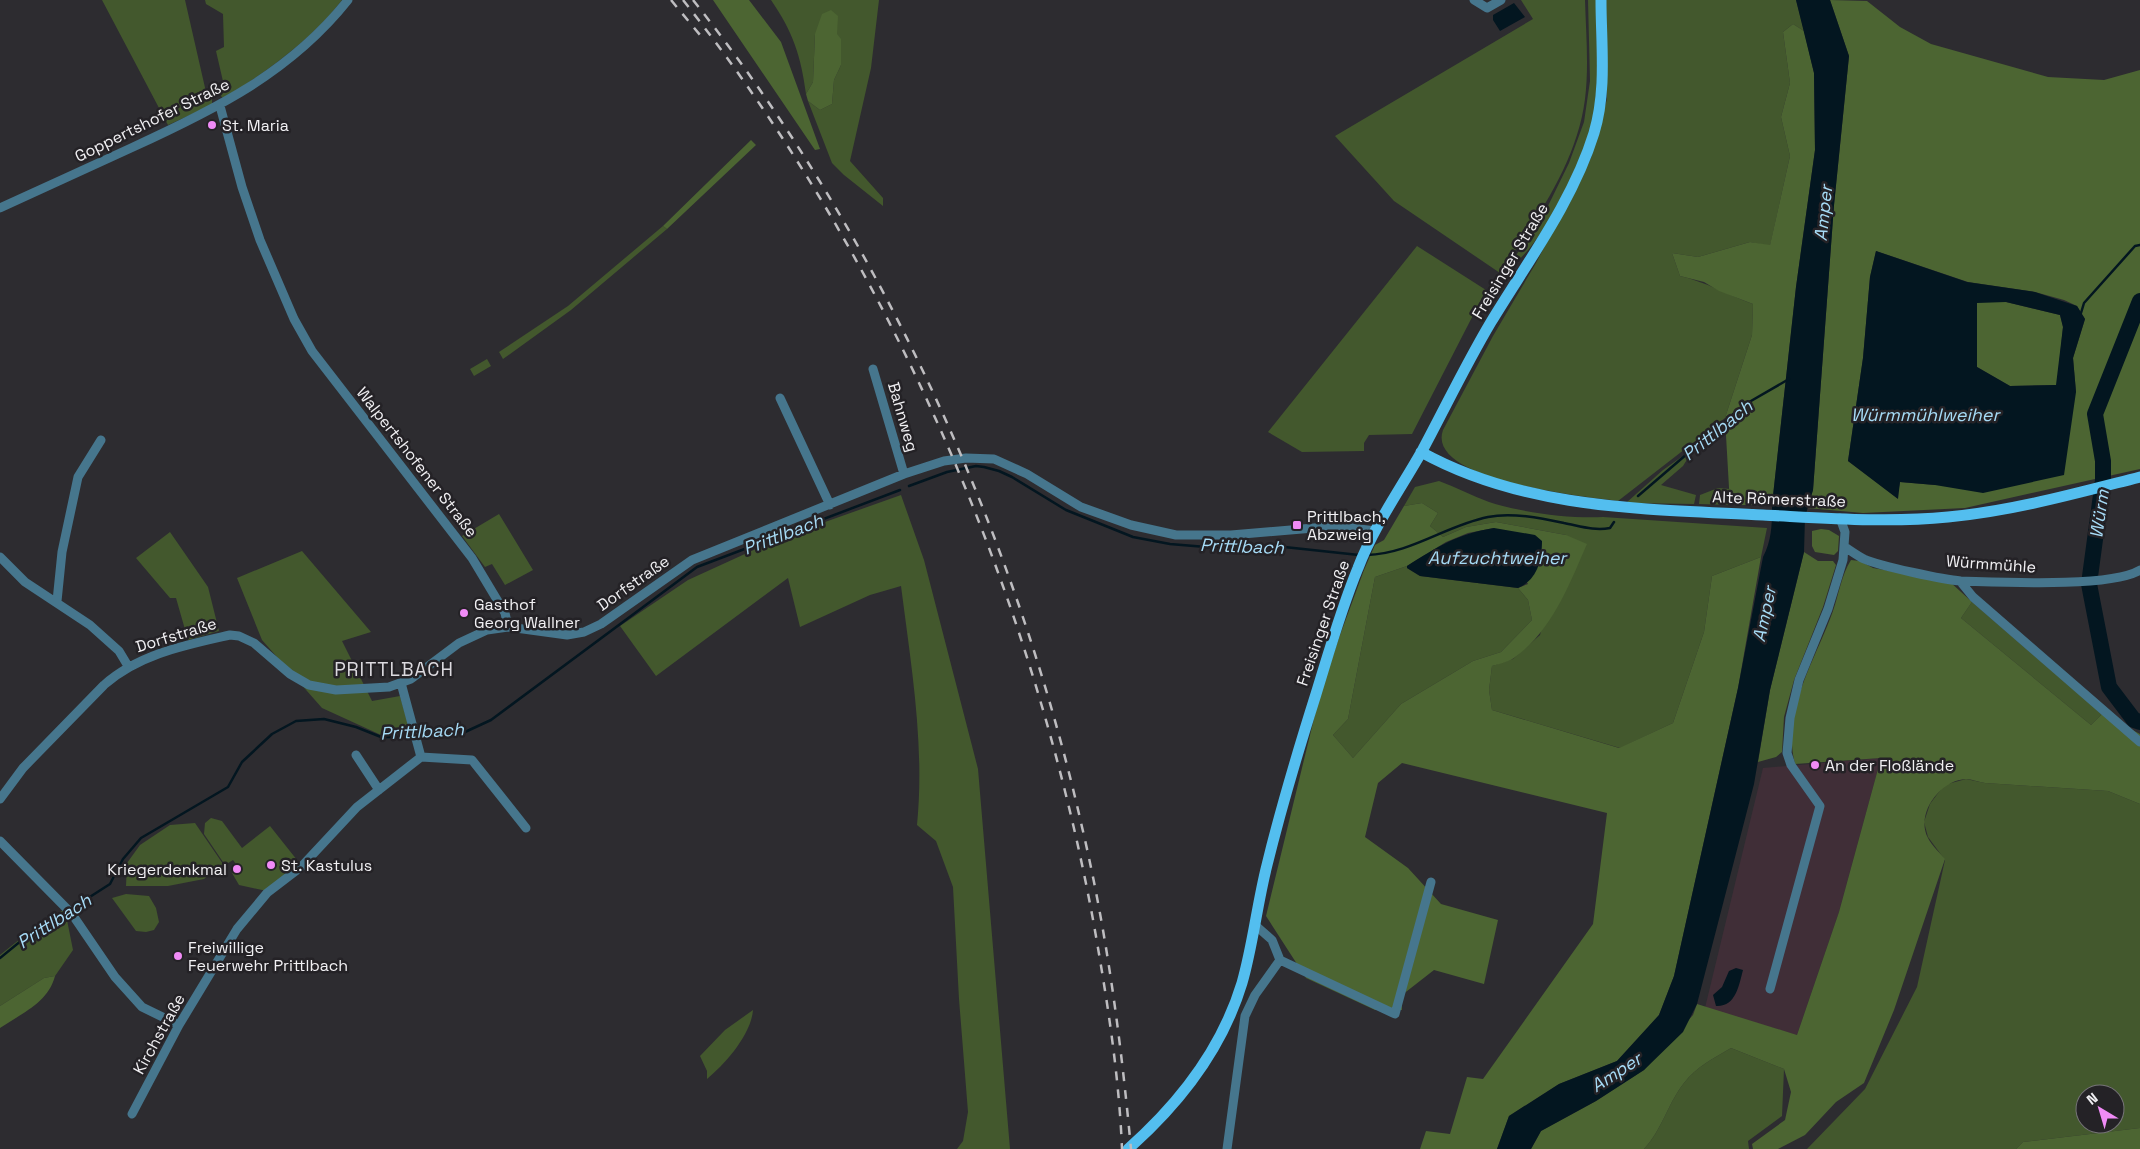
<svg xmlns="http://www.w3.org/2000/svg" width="2140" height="1149" font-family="'Space Grotesk',sans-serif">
  <rect width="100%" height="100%" fill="#2d2c30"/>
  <path fill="#402e37" d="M 1881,758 L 1839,912 L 1797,1035 L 1705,1008 L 1763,768 Z"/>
  <path fill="#43582d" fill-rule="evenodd" d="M 102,0 L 185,0 L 206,92 L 212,95 L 212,105 L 168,125 Z
    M 205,0 L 342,0 C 310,42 267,70 224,99 L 218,93 L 225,90 L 216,51 L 224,47 L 223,14 L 206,4 Z
    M 771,0 L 879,0 L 871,68 L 850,161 L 883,198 L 883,206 L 844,175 L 832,163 L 808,101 L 820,110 L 832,104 L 834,80 L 841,65 L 815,34 L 813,82 L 806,94 C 801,56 793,32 771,0 Z
    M 1521,0 L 1585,0 C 1586,33 1589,67 1585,99 C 1577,163 1535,221 1500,273 L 1394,201 L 1335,136 L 1533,19 Z
    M 1588,0 L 1596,0 C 1596,37 1600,75 1594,111 C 1589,148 1553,220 1529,249 C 1524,255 1519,259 1514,266 L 1512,265 L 1505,279 L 1500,280 L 1547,208 L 1569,163 L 1584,122 L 1590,81 Z
    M 1606,0 L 1796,0 L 1804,31 L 1793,24 L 1783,32 L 1790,83 L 1781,117 L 1790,156 L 1770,246 L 1750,242 L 1698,257 L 1672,253 L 1680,276 C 1706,282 1728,295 1753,304 L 1752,335 L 1725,418 L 1618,501 C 1585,497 1425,480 1443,430 L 1493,336 L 1536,263 L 1591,158 L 1607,99 Z
    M 663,226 L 667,229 L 571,310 L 503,359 L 499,352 L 568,306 Z
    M 1417,246 L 1486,290 L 1412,434 L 1369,435 L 1364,443 L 1364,451 L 1302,452 L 1268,432 Z
    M 487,359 L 491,366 L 474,376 L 470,369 Z
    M 1694,448 L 1683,466 L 1661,485 L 1696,495 L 1694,504 L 1626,503 L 1663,470 Z
    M 1439,481 C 1456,487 1472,496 1489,502 C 1519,512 1571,519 1603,517 L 1767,528 L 1761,557 L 1712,576 L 1704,632 L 1673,723 L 1620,748 L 1492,710 L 1489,690 L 1492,666 L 1513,659 L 1540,635 L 1566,535 L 1496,522 L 1466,527 L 1443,537 L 1430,526 L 1438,513 L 1422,503 L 1404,506 L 1415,487 Z
    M 1718,488 L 1730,489 L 1730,505 L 1699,504 L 1700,495 Z
    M 901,495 L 924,560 L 978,769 L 1010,1149 L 957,1149 L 963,1141 L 968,1112 L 959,999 L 953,887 L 936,841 L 917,825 C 925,745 911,665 901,586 L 870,595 L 800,627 L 788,578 L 656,676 L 620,626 L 688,580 L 780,538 Z
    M 499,514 L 533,570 L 505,585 L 492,564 L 485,567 L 462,536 Z
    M 170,532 L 208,587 L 219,631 L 188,640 L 176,598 L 170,598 L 136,558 Z
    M 302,551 L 371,632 L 342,641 L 372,701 L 400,696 L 411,734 L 381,735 L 322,708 L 262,640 L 237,578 Z
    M 1407,566 L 1407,568 L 1420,576 L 1518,588 L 1528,600 L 1532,620 L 1501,652 L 1473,661 L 1401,704 L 1353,758 L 1333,735 L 1348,719 L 1375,577 Z
    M 1972,602 L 2102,714 L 2091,725 L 1961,618 Z
    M 1966,779 L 1985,783 L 2108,791 L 2140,804 L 2140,1128 L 2023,1142 L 2016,1149 L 1807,1149 L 1865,1089 L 1917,987 L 1945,860 L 1928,837 L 1924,822 L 1930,804 L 1944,785 ZM 2085,1094 L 2115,1094 L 2115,1124 L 2085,1124 Z
    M 211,818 L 222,821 L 242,848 L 270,826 L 301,865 L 267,891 L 239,885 L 232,873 L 239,868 L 233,860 L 225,865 L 204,834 L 205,823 Z
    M 195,823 L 223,864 L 204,879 L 168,886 L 126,886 L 127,863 L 140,845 L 170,825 Z
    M 126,894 L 149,896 L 156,908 L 159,922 L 154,930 L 146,932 L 136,931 L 112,898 Z
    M 68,907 L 67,920 L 73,950 L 55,976 L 44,978 L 0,1006 L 0,955 L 30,931 Z
    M 753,1010 C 751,1035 725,1064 707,1079 L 707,1071 L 700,1056 L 725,1030 Z
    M 1731,1048 L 1784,1069 L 1782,1116 L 1748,1141 L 1749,1149 L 1644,1149 C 1662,1130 1668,1103 1684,1083 C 1696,1067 1714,1058 1731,1048 Z"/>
  <path fill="#4c6532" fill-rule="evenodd" d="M 713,0 L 749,0 L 781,42 L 820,149 L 815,150 Z
    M 1830,0 L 1867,1 L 1900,27 L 1931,44 L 2048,77 L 2104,80 L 2140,70 L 2140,469 L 1965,508 L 1863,513 L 1807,508 L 1813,490 L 1834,205 L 1849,56 ZM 1876,251 L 1968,282 L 2035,292 L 2064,300 L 2077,306 L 2085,319 L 2073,358 L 2076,392 L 1935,485 L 1900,482 L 1897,498 L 1848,461 L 1863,358 L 1870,277 Z
    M 831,10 L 838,16 L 837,34 L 841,39 L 841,65 L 834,80 L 832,104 L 820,110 L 808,101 L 806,94 L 813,82 L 815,34 L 822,14 Z
    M 1793,24 L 1804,31 L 1814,73 L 1815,150 L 1796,287 L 1772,505 L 1730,505 L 1725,418 L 1752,335 L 1753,304 L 1719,291 L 1704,282 L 1680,276 L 1672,253 L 1698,257 L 1750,242 L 1770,245 L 1790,156 L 1781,117 L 1790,83 L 1783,32 Z
    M 751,140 L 756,145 L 667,229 L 663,226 Z
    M 1977,302 L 2006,302 L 2060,315 L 2063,327 L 2057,385 L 2010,386 L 1977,367 Z
    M 1422,503 L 1438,513 L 1430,526 L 1443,537 L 1466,527 L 1496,522 L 1566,535 L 1587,544 C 1569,585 1552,631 1514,658 C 1508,662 1499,664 1492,666 L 1489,690 L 1492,710 L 1619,748 L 1673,723 L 1704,632 L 1712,576 L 1761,557 L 1738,688 L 1674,976 L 1659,1015 L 1617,1061 L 1559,1084 L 1509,1116 L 1497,1149 L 1420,1149 L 1426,1131 L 1450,1134 L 1467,1077 L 1483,1079 L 1593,924 L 1607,813 L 1402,763 L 1378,783 L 1365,837 L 1408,868 L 1441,904 L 1498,920 L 1484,984 L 1434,970 L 1402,995 L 1402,1010 L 1375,1010 L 1306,978 L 1266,916 L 1320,694 L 1339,638 L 1364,570 L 1375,545 L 1384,540 L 1404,506 ZM 1494,528 L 1528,584 L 1518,588 L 1528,600 L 1532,620 L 1501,652 L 1473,661 L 1401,704 L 1353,758 L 1333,735 L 1348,719 L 1375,577 L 1407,566 L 1446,542 L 1468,533 Z
    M 1821,529 L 1829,530 L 1839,536 L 1838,551 L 1834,555 L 1815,552 L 1812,546 L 1812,531 Z
    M 1804,552 L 1818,561 L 1833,561 L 1836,565 L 1823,607 L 1794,680 L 1784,717 L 1782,752 L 1776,757 L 1758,762 L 1770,690 Z
    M 1851,560 L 1860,561 L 1873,568 L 1949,581 L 1972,602 L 1961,618 L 2091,725 L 2102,714 L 2140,734 L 2140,804 L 2108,791 L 1985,783 C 1979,782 1971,779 1966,779 C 1940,780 1915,814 1928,838 C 1932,846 1940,853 1945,859 L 1894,1010 L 1864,1083 L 1836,1102 L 1805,1135 L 1778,1149 L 1753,1149 L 1752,1144 L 1785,1120 L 1791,1092 L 1784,1069 L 1731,1048 C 1714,1058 1696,1067 1684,1083 C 1668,1103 1662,1130 1644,1149 L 1531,1149 L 1541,1131 L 1596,1101 L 1644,1070 L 1693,1015 L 1697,1004 L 1797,1035 L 1839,912 L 1881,758 L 1795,764 C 1781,711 1816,659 1833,611 C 1839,594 1841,576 1851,560 Z
    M 55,976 C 48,1003 22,1013 0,1028 L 0,1006 L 44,978 Z
    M 2140,1128 L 2140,1149 L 2016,1149 L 2023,1142 Z"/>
  <path fill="#031620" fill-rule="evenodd" d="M 1796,0 L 1830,0 L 1849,56 L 1834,205 L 1813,490 L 1805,517 L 1804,552 L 1770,690 L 1754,784 L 1697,1004 L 1683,1032 L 1644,1070 L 1596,1101 L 1541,1131 L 1531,1149 L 1497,1149 L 1509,1116 L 1559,1084 L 1617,1061 L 1659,1015 L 1674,976 L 1738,688 L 1763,557 C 1772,540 1772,524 1772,505 L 1796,287 L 1815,150 L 1814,73 Z
    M 1514,3 L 1525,17 L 1500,31 L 1493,20 L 1493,15 Z
    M 1876,251 L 1967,282 L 2035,292 L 2077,306 L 2085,319 L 2073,358 L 2076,392 L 2064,475 L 1983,493 L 1935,485 L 1900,482 L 1898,499 L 1848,461 L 1863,358 L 1870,277 ZM 2006,302 L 2060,315 L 2063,327 L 2056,385 L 2010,386 L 1977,367 L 1977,303 Z
    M 1494,528 L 1535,535 L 1542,541 C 1542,561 1537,580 1518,588 L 1420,576 L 1407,568 L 1407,566 C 1439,546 1457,534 1494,528 Z
    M 1736,968 L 1743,970 C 1739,985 1736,1007 1716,1006 L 1713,995 L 1722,987 L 1729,971 Z"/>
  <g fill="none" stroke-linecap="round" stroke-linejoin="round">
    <path stroke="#031620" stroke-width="2.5" d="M 2081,313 L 2084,303 L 2135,246 L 2140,245
      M 909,486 L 947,472 L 976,466 L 984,467 L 999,471 L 1012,477 L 1066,510 L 1133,537 L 1170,544 L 1206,547 L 1275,546 L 1359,555
      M 1638,496 L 1744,405 L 1789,379
      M 1367,555 C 1410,554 1447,525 1488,517 C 1511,512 1541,518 1564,523 C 1580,526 1594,531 1610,528 L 1614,522
      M 418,736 L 465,732 L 491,720 L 697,567 L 900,490
      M 71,909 L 110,884 L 123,859 L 141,838 L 228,787 L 242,762 L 272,734 L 296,721 L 324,719 L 356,727 L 381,737 L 413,737
      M 0,958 L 22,940 L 66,912"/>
    <path stroke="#031620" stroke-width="16" d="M 2140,301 L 2095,414 L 2103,461 L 2103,480 L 2089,584 L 2109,687 L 2134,720 L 2140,722"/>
    <path stroke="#46768d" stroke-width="9" d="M 1474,0 L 1487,8 L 1501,0
      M 220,106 L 242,187 L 260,240 L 294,319 L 312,351 L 472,558 L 505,613 L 508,627
      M 0,208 C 44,188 87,168 131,148 C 214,110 290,73 348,0
      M 873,369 L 904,474
      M 780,398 L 830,505
      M 1845,547 C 1851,551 1858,556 1864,559 C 1879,566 1945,580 1961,581 C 1999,582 2110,588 2140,570
      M 0,557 L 25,582 L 90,625 L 119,651 L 128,666
      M 1960,581 L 1973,597 L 2140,742
      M 57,601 L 62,552 L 78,477 L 101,440
      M 356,755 L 379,790
      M 421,757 L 472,760 L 526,828
      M 0,799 L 23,768 L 104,685 C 139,654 186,645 230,635 L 239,636 L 254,643 L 290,674 L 309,685 L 336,690 L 389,687 L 411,679 L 459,643 L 487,630 L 508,627 L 567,635 L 584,632 L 601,624 L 692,560 L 904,474 L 944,461 L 966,458 L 994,459 L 1027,474 L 1081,507 L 1131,525 L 1176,535 L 1231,535 L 1337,526 L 1375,531
      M 0,841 L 72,914 L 115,977 L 142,1007 L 179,1025
      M 1255,925 L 1272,940 L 1280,960 L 1395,1014 L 1431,882
      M 1770,989 L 1820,806 L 1791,765 L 1787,753 L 1790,718 L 1799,680 L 1828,609 L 1843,560 L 1845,532 L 1840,518
      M 132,1114 L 179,1025 L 237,929 L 267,893 L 301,867 L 357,807 L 421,757 L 401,683
      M 1227,1149 L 1245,1016 L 1255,995 L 1280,960"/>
    <path stroke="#53beef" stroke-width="11" d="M 1421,452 C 1526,510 1646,509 1763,515 C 1824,518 1887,523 1948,517 C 2013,511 2077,493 2140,477
      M 1128,1149 C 1179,1104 1222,1049 1242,983 C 1253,945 1257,904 1267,865 C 1281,808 1298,751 1316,694 C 1329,652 1341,609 1358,568 C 1374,526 1400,490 1422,451 C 1445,408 1466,364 1491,322 C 1528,261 1573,201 1594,133 C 1607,90 1601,44 1601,0"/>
    <path stroke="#bebdc0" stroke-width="2.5" stroke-dasharray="9 9" stroke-linecap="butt" d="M 671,0 L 705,41
      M 683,0 C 891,262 1034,597 1094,925 C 1107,999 1119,1074 1122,1149
      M 693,0 C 880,235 1016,535 1082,827 C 1107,933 1121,1041 1131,1149"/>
  </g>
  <g fill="#f08bf6" stroke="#242226" stroke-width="2">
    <circle cx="212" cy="125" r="5"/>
    <rect x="1292" y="520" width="10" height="10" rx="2.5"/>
    <circle cx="464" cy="613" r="5"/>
    <circle cx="1815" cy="765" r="5"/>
    <circle cx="271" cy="865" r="5"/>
    <circle cx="237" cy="869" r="5"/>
    <circle cx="178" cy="956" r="5"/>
  </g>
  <g text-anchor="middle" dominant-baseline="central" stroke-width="5" stroke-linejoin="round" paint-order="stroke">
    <g font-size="16" fill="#f1f0f3" stroke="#242226">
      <text transform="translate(152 120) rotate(-26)">Goppertshofer Straße</text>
      <text transform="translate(1510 261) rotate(-59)">Freisinger Straße</text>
      <text transform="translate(903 417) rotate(74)">Bahnweg</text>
      <text transform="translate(417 462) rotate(52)">Walpertshofener Straße</text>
      <text transform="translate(1779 499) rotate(2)">Alte Römerstraße</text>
      <text transform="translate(1991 564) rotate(4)">Würmmühle</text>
      <text transform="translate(633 583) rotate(-35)">Dorfstraße</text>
      <text transform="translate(1323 623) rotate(-71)">Freisinger Straße</text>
      <text transform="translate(176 635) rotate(-17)">Dorfstraße</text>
      <text transform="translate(159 1034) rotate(-61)">Kirchstraße</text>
    </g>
    <g font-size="16" fill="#f1f0f3" stroke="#242226" text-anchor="start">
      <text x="222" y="125">St. Maria</text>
      <text x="1307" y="516">Prittlbach,<tspan x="1307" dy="18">Abzweig</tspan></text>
      <text x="474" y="604">Gasthof<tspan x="474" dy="18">Georg Wallner</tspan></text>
      <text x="1825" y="765">An der Floßlände</text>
      <text x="281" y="865">St. Kastulus</text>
      <text x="227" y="869" text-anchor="end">Kriegerdenkmal</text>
      <text x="188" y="947">Freiwillige<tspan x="188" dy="18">Feuerwehr Prittlbach</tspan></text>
    </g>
    <g font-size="18" font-style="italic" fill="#a6dbf6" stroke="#242226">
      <text transform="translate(1823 213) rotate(-84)">Amper</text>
      <text x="1925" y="414">Würmmühlweiher</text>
      <text transform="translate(1717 430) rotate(-39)">Prittlbach</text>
      <text transform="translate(2099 514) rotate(-82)">Würm</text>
      <text transform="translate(783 534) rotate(-21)">Prittlbach</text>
      <text transform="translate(1242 546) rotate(2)">Prittlbach</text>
      <text x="1497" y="557">Aufzuchtweiher</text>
      <text transform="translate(1764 614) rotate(-78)">Amper</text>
      <text transform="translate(422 731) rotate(-3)">Prittlbach</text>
      <text transform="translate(54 921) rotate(-33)">Prittlbach</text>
      <text transform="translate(1616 1072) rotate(-33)">Amper</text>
    </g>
    <g font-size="19" letter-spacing="1" fill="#dcdadf" stroke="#242226">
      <text x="394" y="669">PRITTLBACH</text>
    </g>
  </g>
  <g transform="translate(2100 1109) rotate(322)"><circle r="24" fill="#242226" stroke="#767478"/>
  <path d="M0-4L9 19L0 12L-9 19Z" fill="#f08bf6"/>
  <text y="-8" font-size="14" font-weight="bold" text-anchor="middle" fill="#f1f0f3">N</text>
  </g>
</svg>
